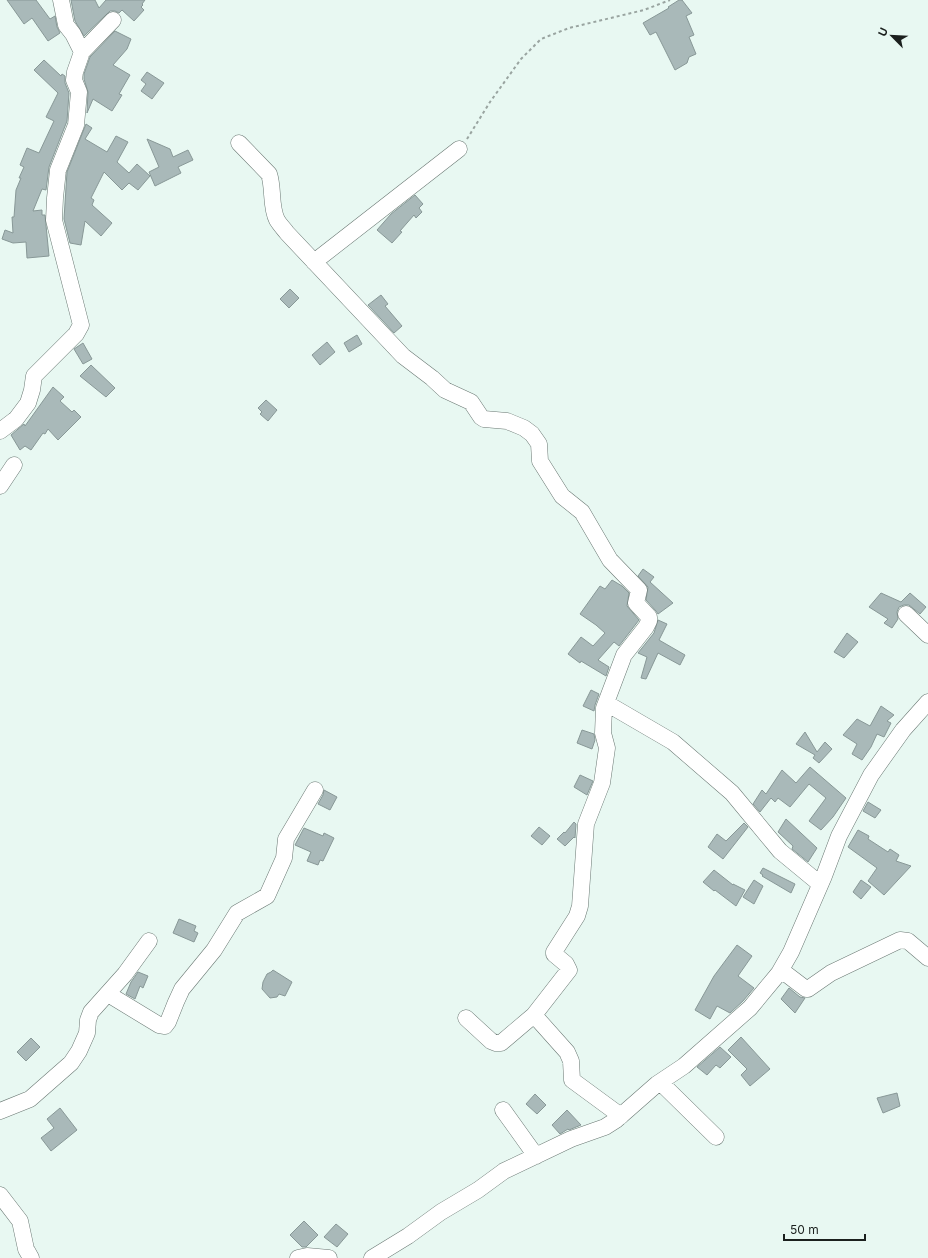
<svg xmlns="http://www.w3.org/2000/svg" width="928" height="1258" font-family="Inter,sans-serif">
  <rect width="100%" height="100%" fill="#e8f8f2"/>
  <path fill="#a9b9b9" stroke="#889897" d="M 7,0 L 36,0 L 50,19 L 55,16 L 57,27 L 60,33 L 48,41 L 32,18 L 24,24 Z
    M 71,0 L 95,0 L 99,8 L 106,0 L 145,0 L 142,4 L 143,5 L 141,7 L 144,10 L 134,21 L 122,10 L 119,13 L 115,11 L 110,11 L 84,36 L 75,21 Z
    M 679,0 L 682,0 L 692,13 L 686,16 L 694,35 L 689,37 L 696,54 L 689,57 L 687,63 L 675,70 L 656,32 L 650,35 L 643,23 L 669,8 L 668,7 Z
    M 115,31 L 131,39 L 127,49 L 113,65 L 130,75 L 119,94 L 122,95 L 112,111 L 93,99 L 87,113 L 88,92 L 84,79 L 84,74 L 90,57 Z
    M 44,60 L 61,76 L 62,74 L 65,76 L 65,83 L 69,93 L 67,121 L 49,167 L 46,190 L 42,189 L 33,211 L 42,210 L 42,215 L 45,215 L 49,256 L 27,258 L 26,242 L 13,243 L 2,239 L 5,230 L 13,233 L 12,217 L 14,217 L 16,190 L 21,178 L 19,178 L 24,167 L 20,165 L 27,148 L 39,153 L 54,121 L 46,117 L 58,93 L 34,70 Z
    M 147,72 L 164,83 L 152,99 L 141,91 L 146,84 L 141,80 Z
    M 86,124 L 92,128 L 85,139 L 107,152 L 116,136 L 128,142 L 117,162 L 129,173 L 137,164 L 150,176 L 138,190 L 129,183 L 122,190 L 104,172 L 91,198 L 94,200 L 92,205 L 112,223 L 101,236 L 85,221 L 81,245 L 70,243 L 64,219 L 67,172 Z
    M 147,139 L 170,149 L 173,157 L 188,150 L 193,160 L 178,167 L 181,173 L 155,186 L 149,172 L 159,167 Z
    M 415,195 L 423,204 L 419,208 L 422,212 L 416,218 L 414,215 L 400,231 L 402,232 L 392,243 L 377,230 L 391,214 Z
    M 290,289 L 299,298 L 289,308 L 280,299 Z
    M 381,295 L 388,304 L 385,306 L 402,326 L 394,333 L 368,305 Z
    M 357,335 L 362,344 L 349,352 L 344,343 Z
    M 327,342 L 335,352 L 320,365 L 312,355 Z
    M 83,343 L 92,359 L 83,364 L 74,349 Z
    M 91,365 L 115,388 L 106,397 L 80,376 Z
    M 53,387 L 64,397 L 60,401 L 72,412 L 74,410 L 81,417 L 58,440 L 48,429 L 45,434 L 43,433 L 31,450 L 25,446 L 20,450 L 11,435 L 24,424 L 25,426 Z
    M 266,400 L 277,410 L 268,421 L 260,414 L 262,412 L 258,408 Z
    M 643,569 L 654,577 L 650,582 L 673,603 L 658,614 L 656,611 L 646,600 L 648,587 L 638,576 Z
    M 612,580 L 622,586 L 629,593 L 627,606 L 639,620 L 619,646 L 614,642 L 598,660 L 609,667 L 606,676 L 581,661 L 580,663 L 568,654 L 581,637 L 593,646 L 605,633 L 596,625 L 580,614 L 600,586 L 605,589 Z
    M 881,593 L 901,602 L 910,593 L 926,607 L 920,614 L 909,605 L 904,605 L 899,607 L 897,612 L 898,619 L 892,628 L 884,623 L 888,619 L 869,607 Z
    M 658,620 L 667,624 L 659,640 L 685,655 L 680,665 L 658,653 L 646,679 L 641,678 L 647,657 L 638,653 L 654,633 Z
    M 847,633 L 858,642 L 844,658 L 834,652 Z
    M 591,690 L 599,694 L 595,705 L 594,711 L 583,706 Z
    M 881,706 L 894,715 L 887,721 L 891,723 L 884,737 L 877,734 L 871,747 L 862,760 L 852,754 L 857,744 L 843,735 L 857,719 L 870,726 Z
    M 582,730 L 594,734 L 595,740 L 592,749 L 577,743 Z
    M 805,732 L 817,752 L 825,742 L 832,749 L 819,763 L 813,758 L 815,755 L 796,744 Z
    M 810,767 L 846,798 L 833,817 L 821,830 L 809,821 L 826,798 L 809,784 L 790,807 L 778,798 L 775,802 L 771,798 L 760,812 L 753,804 L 762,790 L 766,794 L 782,770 L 796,783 Z
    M 580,775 L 593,781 L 587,795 L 574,787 Z
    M 324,790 L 337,797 L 330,810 L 318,804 L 323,795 Z
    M 868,802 L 881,810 L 875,818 L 863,811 Z
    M 786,819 L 817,848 L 808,862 L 792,849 L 793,846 L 778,832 Z
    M 574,822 L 576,824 L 575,838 L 574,837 L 565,846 L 557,839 L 564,832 L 565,833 Z
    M 744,823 L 748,827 L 723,859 L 708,847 L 717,834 L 726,841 Z
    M 539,827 L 550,836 L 542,845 L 531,836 Z
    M 304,828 L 323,836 L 324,833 L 334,838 L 323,861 L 320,860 L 318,865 L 307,861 L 311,852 L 295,845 Z
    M 858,830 L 869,836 L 868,839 L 888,852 L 890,849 L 899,855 L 896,861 L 911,866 L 884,895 L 868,881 L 877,868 L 848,847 Z
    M 763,868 L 795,884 L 791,893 L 762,876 L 763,875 L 760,873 Z
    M 714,870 L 733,885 L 733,884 L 745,890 L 736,906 L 715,890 L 714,891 L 703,882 Z
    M 754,880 L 763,886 L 754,904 L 743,897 Z
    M 861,880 L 871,887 L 861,899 L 853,892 Z
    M 179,919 L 196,926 L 194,931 L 198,933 L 194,942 L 173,933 Z
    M 737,945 L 752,956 L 738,976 L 754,988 L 743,1001 L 730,1013 L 717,1006 L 710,1019 L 695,1010 L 714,976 Z
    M 273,970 L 292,982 L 285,996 L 279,994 L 277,997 L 270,998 L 262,989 L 263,982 L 267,974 L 271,972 Z
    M 138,972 L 148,976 L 143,988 L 140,986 L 135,999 L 126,994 L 131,982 Z
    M 789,988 L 800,997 L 805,998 L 795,1013 L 781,999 Z
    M 741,1037 L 770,1069 L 750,1086 L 741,1075 L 747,1069 L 728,1050 Z
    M 31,1038 L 40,1047 L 26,1061 L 17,1052 Z
    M 720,1047 L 731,1057 L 720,1068 L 716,1065 L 707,1075 L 697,1067 Z
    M 897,1093 L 900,1106 L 883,1113 L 877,1098 Z
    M 535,1094 L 546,1105 L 537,1114 L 526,1104 Z
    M 60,1108 L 77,1130 L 51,1151 L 41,1138 L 54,1128 L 47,1119 Z
    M 567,1110 L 581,1125 L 569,1130 L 568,1129 L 560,1134 L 552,1125 Z
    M 304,1221 L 318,1235 L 306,1247 L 302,1247 L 290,1235 Z
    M 336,1224 L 348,1234 L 337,1247 L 324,1237 Z"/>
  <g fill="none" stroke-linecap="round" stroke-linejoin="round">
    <g stroke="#6a7873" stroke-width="17">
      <path id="minor" d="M 82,52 L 113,20
        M 239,143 L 269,174 C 274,189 270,206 277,220 C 280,225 284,229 287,233 L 403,356 L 432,378 L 445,390 L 471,402 L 481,417 L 484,419 L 507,421 L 524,428 L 532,434 L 539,444 L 540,461 L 562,496 L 582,512 L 610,560 L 639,590 L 636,603 L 649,617 L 649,621 L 646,627 L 624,655 L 604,708 L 603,733 L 607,748 L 602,783 L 586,824 L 580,906 L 577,916 L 554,952 L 554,954 L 566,964 L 569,970 L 534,1015 L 567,1052 L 571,1061 L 572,1080 L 621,1116
        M 314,262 L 459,149
        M 0,431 L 16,419 L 28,403 L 32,390 L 34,376 L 76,334 L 81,325 L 54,220 L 55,198 L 58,170 L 76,125 L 79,92 L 74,80 L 75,72 L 82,52 L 73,34 L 66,25 L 61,0
        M 0,486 L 14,465
        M 906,614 L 928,635
        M 606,703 L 673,742 L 732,793 L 780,851 L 820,884
        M 781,970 L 806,989 L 808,989 L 831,973 L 900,940 L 908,941 L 928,958
        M 108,994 L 159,1025 L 165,1026 L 168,1022 L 176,1002 L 182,989 L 214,950 L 237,913 L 267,896 L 284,858 L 286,839 L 315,790
        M 466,1018 L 491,1041 L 496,1043 L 501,1043 L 534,1015
        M 660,1082 L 716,1137
        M 503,1110 L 536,1156
        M 0,1111 L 30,1099 L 71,1063 L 79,1051 L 87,1033 L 88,1020 L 91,1012 L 125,974 L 149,941
        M 0,1195 L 20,1221 L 26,1249 L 31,1258
        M 298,1258 L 307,1256 L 329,1258
        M 372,1258 L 408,1236 L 441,1212 L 478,1190 L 504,1171 L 571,1139 L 605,1127 L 616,1120 L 657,1084 L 684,1066 L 750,1008 L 779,973 L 791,952 L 824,876 L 839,836 L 871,775 L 903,730 L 928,702"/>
    </g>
    <path stroke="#99a4a0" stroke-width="2" stroke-dasharray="3 3" stroke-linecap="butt" d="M 467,139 L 490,102 L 521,59 L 541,39 L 569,28 L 644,10 L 670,0"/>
    <use href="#minor" stroke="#fff" stroke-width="16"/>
  </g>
  <g transform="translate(892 36) rotate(294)" stroke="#e8f8f2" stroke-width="3" paint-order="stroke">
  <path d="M0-3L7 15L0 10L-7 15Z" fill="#1b201e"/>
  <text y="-6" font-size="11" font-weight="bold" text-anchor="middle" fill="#1b201e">U</text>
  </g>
  <path d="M784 1234v6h81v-6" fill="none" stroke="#1b201e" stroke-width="2"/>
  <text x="790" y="1234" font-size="12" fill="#1b201e" stroke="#e8f8f2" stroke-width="3" paint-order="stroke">50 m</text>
</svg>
